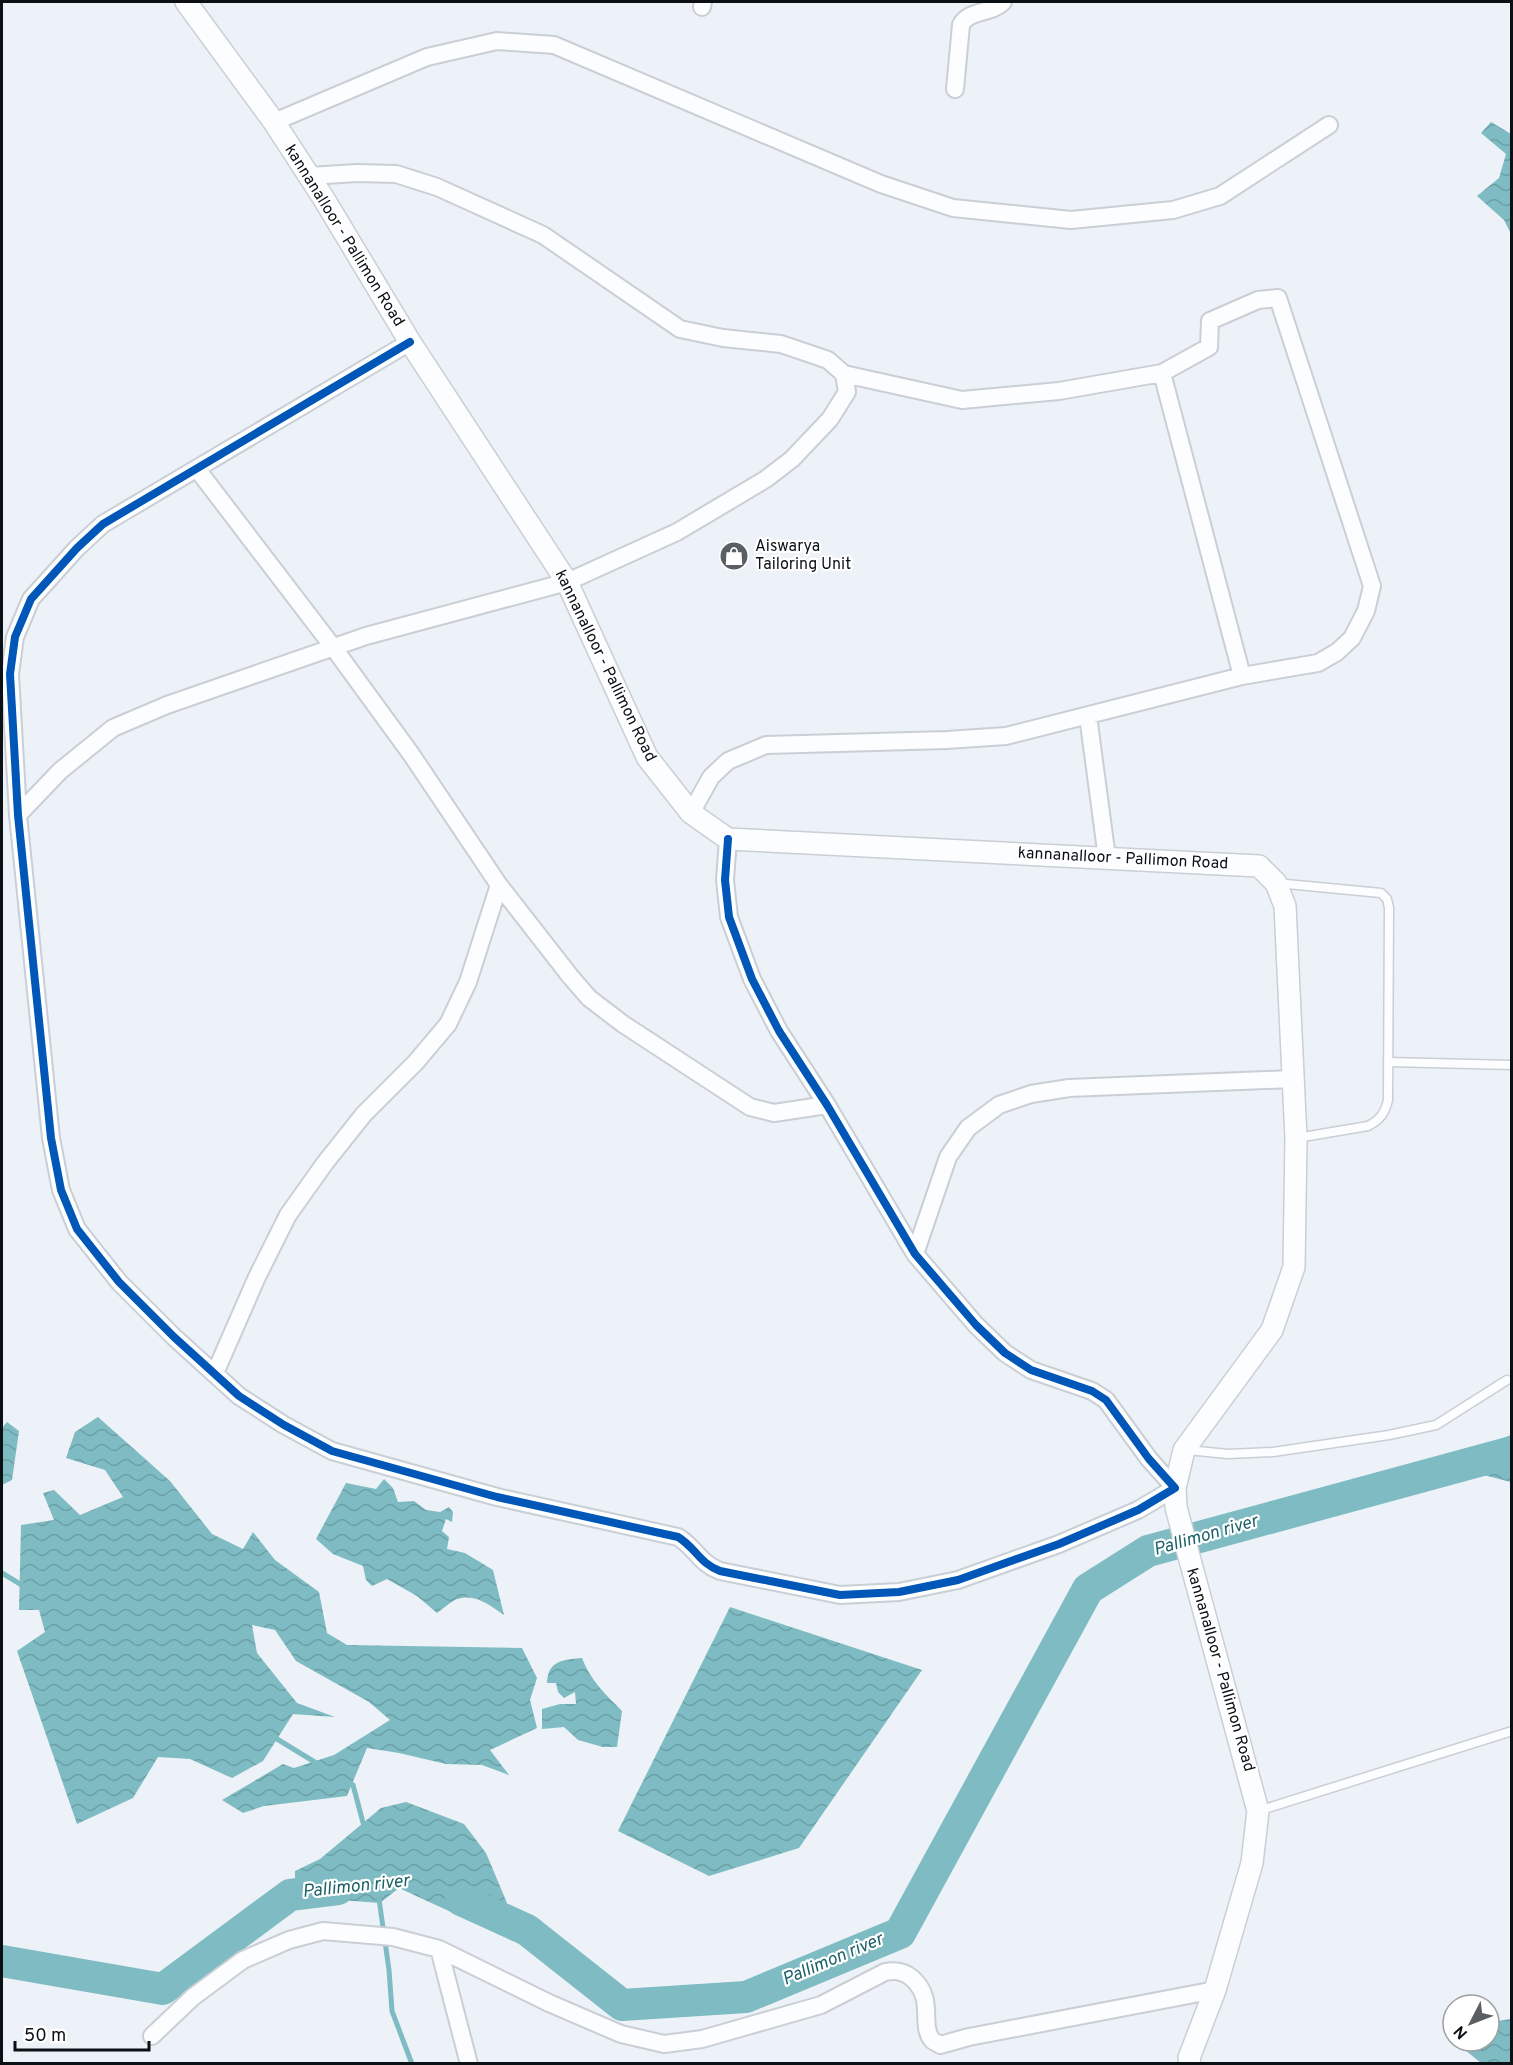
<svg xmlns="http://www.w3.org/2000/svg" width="1513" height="2065" font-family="Overpass,sans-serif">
  <defs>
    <pattern id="water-waves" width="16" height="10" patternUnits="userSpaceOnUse" patternTransform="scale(1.5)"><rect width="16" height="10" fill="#7ebbc2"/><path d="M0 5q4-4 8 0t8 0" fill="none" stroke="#6ca0a6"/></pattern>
  </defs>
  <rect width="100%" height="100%" fill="#ecf2f8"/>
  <path fill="url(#water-waves)" d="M 1491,122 L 1511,134 L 1511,234 L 1504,220 L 1477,196 L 1499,178 L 1506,154 L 1481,133 Z
    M 98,1417 L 170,1481 L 212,1534 L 243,1549 L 253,1532 L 275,1560 L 319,1592 L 327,1633 L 347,1645 L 522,1648 L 537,1678 L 530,1700 L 537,1728 L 490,1750 L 509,1775 L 482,1765 L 446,1764 L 399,1753 L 367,1748 L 347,1796 L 264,1806 L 243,1813 L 222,1800 L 283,1764 L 294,1768 L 334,1755 L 390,1720 L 369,1702 L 296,1661 L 275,1630 L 252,1625 L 257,1653 L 297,1703 L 335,1717 L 293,1714 L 263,1761 L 232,1778 L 190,1759 L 158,1757 L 133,1798 L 77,1824 L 17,1651 L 45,1632 L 39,1610 L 19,1610 L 21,1525 L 54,1520 L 43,1493 L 54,1490 L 80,1515 L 123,1497 L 105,1470 L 66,1458 L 75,1432 Z
    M 7,1422 L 19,1431 L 12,1480 L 2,1485 L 2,1428 Z
    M 1511,1435 L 1511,1482 L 1440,1464 Z
    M 384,1479 L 393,1488 L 398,1502 L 414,1501 L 426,1510 L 440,1512 L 449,1507 L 453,1512 L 452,1522 L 446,1519 L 442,1531 L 449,1537 L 447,1549 L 465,1553 L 493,1570 L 504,1615 C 490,1605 475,1593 457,1599 C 450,1602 443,1609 437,1613 L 417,1596 L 387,1579 L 372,1586 L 366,1580 L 363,1566 L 333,1554 L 316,1539 L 346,1483 L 376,1489 Z
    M 730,1607 L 922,1670 L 799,1848 L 709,1876 L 618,1831 Z
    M 582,1658 C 590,1680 606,1695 622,1711 L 617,1747 L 603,1747 L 578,1740 L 564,1727 L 542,1729 L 542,1709 L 560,1704 L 576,1704 L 575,1692 L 564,1698 L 558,1692 L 556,1683 L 547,1683 C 548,1660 563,1660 582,1658 Z
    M 406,1802 L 464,1824 L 486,1853 L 507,1903 L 492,1931 L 399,1888 L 380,1903 L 339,1900 L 295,1902 L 295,1871 L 320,1859 L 381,1808 Z
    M 1511,2019 L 1511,2063 L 1481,2063 L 1454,2041 L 1489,2041 L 1489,2022 Z"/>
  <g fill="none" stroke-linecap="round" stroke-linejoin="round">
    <path stroke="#7ebbc2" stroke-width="5" d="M 2,1573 L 25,1587
      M 272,1736 L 318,1764
      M 347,1781 L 353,1785 L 365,1830
      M 379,1899 L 389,1970 L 392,2011 L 412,2064"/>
    <path stroke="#7ebbc2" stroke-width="32" d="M 461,1900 L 527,1930 L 622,2005 L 746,1997 L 900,1933 L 1088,1589 L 1148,1551 L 1512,1452
      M 2,1961 L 163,1989 L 290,1895 L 338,1889"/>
    <g stroke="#c9cfd4" stroke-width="11">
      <path id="service" d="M 1276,883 L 1381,893 L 1387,899 L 1389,908 L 1388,1100 C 1385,1113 1380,1120 1368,1126 L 1297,1138
        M 1388,1062 L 1512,1065
        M 1187,1450 L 1228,1454 L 1273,1452 L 1389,1435 L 1436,1425 L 1507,1380
        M 1258,1811 L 1512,1731"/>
    </g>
    <g stroke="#c9cfd4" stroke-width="20">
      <path id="minor" d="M 702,7 L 703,2
        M 955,89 L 961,25 C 968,10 991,14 1003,2
        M 274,122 L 427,57 L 497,41 L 554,45 L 881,184 L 953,208 L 1071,220 L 1173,210 L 1220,196 L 1329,125
        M 410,342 L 103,524 L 77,548 L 31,599 L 15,637 L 10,674 L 18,815 L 51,1138 L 61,1190 L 77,1229 L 119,1282 L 174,1337 L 239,1396 L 284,1425 L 332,1451 L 497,1497 L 678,1537 C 696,1548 699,1563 720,1571 L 840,1595 L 899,1592 L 958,1580 L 1059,1544 L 1138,1510 L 1175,1488 L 1149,1459 L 1106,1400 L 1092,1391 L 1031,1370 L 1005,1353 L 976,1325 L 915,1254 L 827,1105 L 779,1031 L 752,979 L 729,917 L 725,880 L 728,839
        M 1162,373 L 1242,676
        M 197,469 L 333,647 L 411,754 L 499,885 L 570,976 L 589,998 L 623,1024 L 750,1107 L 774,1113 L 827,1105
        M 1088,716 L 1107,858
        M 691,813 L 711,777 L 728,761 L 766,745 L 947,740 L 1006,736 L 1242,676 L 1318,663 L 1337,652 L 1352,638 L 1366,611 L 1372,586 L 1278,298 L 1258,300 L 1210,321 L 1209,347 L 1162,373 L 1059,391 L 962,400 L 844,374
        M 18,815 L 60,771 L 113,728 L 167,705 L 366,636 L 567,582 L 677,532 L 766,479 L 792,459 L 830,419 L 847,392 L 844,374 L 828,360 L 781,344 L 723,338 L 680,329 L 543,235 L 437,187 L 396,174 L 357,173 L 309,176
        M 915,1254 L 948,1157 L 968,1128 L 999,1105 L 1031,1094 L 1069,1088 L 1293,1079
        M 215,1373 L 257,1277 L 288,1215 L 325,1163 L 364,1114 L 416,1062 L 448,1024 L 468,982 L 499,885
        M 439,1949 L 469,2064
        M 152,2036 L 193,1997 L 243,1960 L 289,1940 L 323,1931 L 393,1937 L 439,1949 L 549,2003 L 621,2034 L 664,2044 L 702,2039 L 821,2005 L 885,1972 C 896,1970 904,1971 912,1978 C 936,2000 919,2023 932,2040 C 934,2042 938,2043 940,2045 L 969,2037 L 1215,1990"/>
    </g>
    <g stroke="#c9cfd4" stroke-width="24">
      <path id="tertiary" d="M 186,2 L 274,122 L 324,199 L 410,342 L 567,582 L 647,757 L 691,813 L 728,839 L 1259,866 L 1276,883 L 1285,906 L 1296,1138 L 1294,1267 L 1272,1330 L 1184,1450 L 1175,1488 L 1176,1507 L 1190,1560 L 1258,1811 L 1252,1863 L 1215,1990 L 1189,2058 L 1190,2064"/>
    </g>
    <use href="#service" stroke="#fcfdfe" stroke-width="8"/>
    <use href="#minor" stroke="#fcfdfe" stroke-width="16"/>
    <use href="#tertiary" stroke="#fcfdfe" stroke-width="21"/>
    <g stroke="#fff" stroke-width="11">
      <path id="cycleway" d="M 410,342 L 103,524 L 77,548 L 31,599 L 15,637 L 10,674 L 18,815 L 51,1138 L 61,1190 L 77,1229 L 119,1282 L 174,1337 L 239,1396 L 284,1425 L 332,1451 L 497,1497 L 678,1537 C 696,1548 699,1563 720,1571 L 840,1595 L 899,1592 L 958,1580 L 1059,1544 L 1138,1510 L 1175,1488 L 1149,1459 L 1106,1400 L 1092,1391 L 1031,1370 L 1005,1353 L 976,1325 L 915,1254 L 827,1105 L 779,1031 L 752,979 L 729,917 L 725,880 L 728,839"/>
    </g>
    <use href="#cycleway" stroke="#0057b8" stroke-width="8"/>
  </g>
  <defs>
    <g id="shop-disc" transform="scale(1.5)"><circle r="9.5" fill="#5a5f64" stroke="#fff"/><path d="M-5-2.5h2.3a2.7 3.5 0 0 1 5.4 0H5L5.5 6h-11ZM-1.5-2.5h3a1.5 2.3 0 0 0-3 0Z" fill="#fff"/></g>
  </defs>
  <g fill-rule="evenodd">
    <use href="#shop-disc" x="734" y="556"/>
  </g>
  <g text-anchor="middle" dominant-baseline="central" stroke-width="4.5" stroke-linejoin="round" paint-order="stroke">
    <g font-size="16" fill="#0b1015" stroke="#fff">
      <text transform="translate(344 236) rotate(58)">kannanalloor - Pallimon Road</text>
      <text transform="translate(605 666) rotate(64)">kannanalloor - Pallimon Road</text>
      <text transform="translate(1123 859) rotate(3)">kannanalloor - Pallimon Road</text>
      <text transform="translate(1220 1670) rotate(74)">kannanalloor - Pallimon Road</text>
    </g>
    <g font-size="16" fill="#0b1015" stroke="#fff" text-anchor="start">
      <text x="755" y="547">Aiswarya<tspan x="755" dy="18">Tailoring Unit</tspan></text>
    </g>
    <g font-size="18" font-style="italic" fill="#1c6167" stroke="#fff">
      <text transform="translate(1206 1536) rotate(-16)">Pallimon river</text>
      <text transform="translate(356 1887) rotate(-6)">Pallimon river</text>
      <text transform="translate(833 1960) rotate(-23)">Pallimon river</text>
    </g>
  </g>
  <rect width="1513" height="2065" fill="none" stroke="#0b1015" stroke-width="6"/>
  <g transform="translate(1471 2023) rotate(228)"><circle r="28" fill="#ffffff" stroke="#9d9fa1" stroke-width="1.5"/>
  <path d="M0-4.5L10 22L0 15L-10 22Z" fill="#5a5f64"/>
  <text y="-9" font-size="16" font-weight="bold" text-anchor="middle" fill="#0b1015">N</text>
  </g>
  <path d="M15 2041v9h134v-9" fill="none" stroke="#0b1015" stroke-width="3"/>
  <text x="24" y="2041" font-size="18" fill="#0b1015" stroke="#ffffff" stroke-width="4.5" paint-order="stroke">50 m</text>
</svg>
